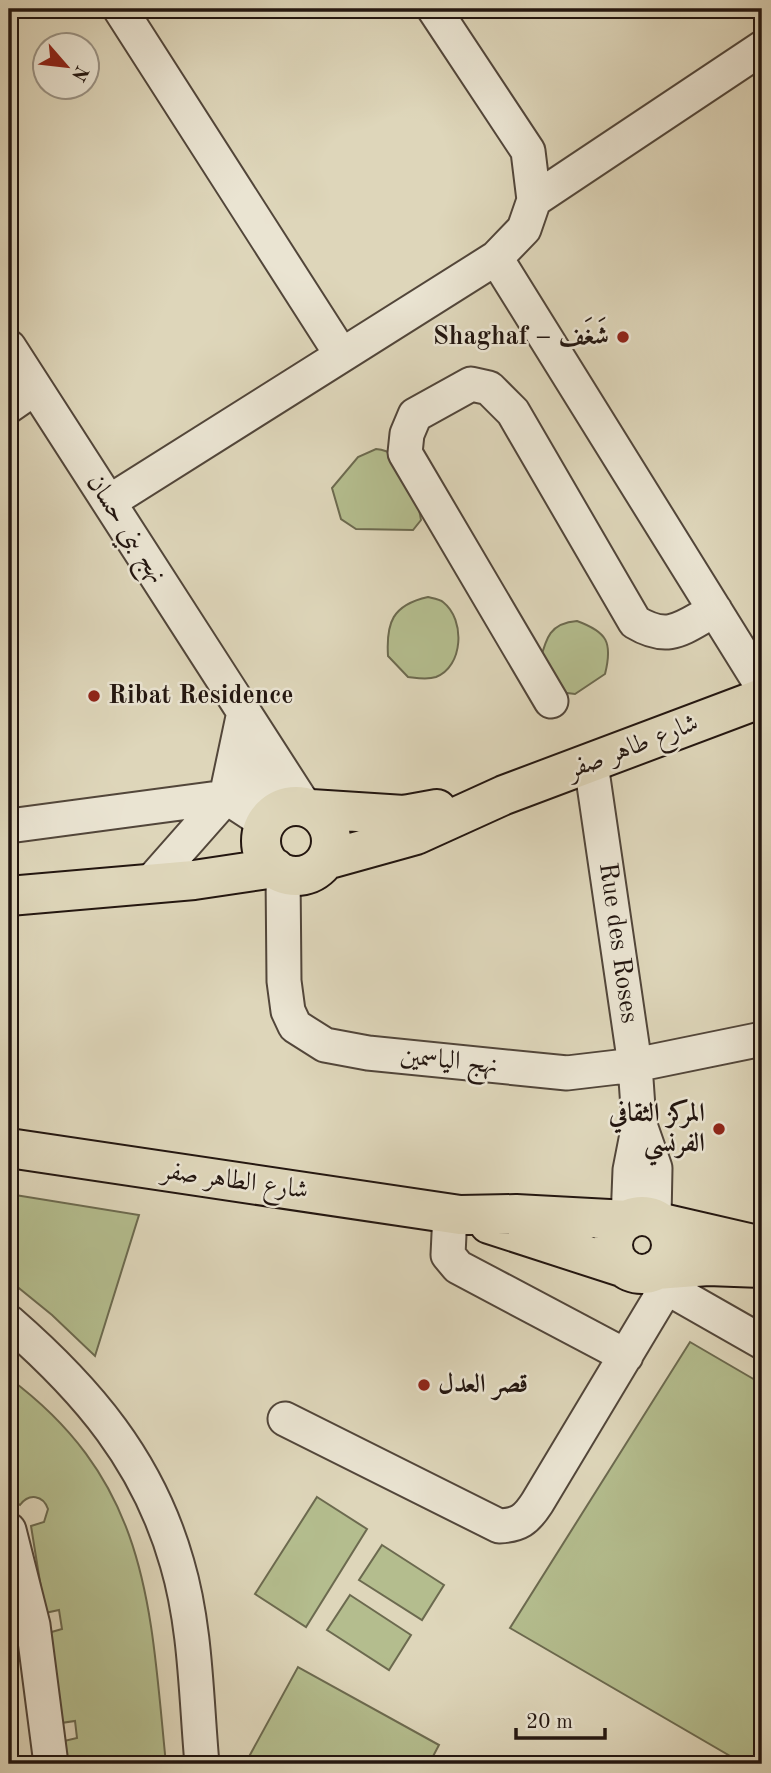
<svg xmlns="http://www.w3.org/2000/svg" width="771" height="1773" font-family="'Old Standard TT',Amiri,serif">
  <rect width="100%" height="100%" fill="#ded6ba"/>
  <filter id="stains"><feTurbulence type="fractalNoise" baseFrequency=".00286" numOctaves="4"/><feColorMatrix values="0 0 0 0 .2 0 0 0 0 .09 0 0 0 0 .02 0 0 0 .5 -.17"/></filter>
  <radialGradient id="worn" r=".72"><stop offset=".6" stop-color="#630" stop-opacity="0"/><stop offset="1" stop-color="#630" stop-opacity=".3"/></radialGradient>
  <path fill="#b4bd8e" stroke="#6c6a4f" stroke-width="2" d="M 376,449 C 410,452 416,492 421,520 L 413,530 L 356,529 L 341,519 L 332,488 L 358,457 Z
    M 428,597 C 432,598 440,599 443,602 C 466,620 463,667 436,677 C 427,680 417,678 408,677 L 388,656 C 386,623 392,605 428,597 Z
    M 577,621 C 607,632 613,642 605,674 L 575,694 L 559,692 L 540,661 C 546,638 550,623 577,621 Z
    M 9,1194 L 139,1215 L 95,1356 L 52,1315 L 9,1280 Z
    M 690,1342 L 762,1384 L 761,1764 L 744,1764 L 510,1628 Z
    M 9,1378 C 150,1483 150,1606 166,1764 L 67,1764 L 64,1741 L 77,1738 L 75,1721 L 61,1723 L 48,1633 L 62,1629 L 59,1610 L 45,1613 L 31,1526 L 44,1522 L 48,1509 C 43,1495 29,1493 20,1505 L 9,1499 Z
    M 317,1497 L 367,1529 L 306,1627 L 255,1594 Z
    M 382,1545 L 444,1585 L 422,1620 L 359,1580 Z
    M 350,1595 L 411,1635 L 389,1670 L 327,1630 Z
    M 298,1667 L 439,1745 L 429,1764 L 245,1764 Z"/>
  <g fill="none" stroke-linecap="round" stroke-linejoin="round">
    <g stroke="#52463a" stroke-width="37">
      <path id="minor" d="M 120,9 L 341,354
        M 534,200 L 762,48
        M 496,258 L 762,686
        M 9,347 L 305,807
        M 9,406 L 35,388
        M 109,502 L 496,258 L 524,229 L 534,200 L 528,151 L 434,9
        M 551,701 L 405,453 L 407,434 L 415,415 L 471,384 L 489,388 L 513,412 L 635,622 C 670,643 683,627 715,610
        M 248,732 L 266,823
        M 591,764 L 635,1065 L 639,1122 L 655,1168 L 654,1218
        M 9,826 L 226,797 L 266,823
        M 283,873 L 284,981 L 288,1011 L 295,1026 L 325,1045 L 368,1053 L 567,1073 L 635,1065 L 762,1039
        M 151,882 L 226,797 L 244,712
        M 450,1213 L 448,1255 L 458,1267 L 626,1356
        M 628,1220 L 630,1170 L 639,1124
        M 648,1277 L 762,1342
        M 9,1322 C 87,1390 148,1461 177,1563 C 196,1627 196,1698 202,1764
        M 285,1419 L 499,1526 C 519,1525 526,1520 537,1503 L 666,1288
        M 9,1530 L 33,1625 L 51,1764"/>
    </g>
    <g stroke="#231610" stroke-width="42">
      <path id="major" d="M261 841a35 35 0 1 1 70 0a35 35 0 1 1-70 0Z
        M 311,809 L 404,815 L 437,809
        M 326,860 L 416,835 L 504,795 L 762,698
        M 9,896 L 194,880 L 275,868
        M 9,1148 L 460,1215 L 516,1214 L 628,1220
        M613 1245a29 29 0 1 1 58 0a29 29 0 1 1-58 0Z
        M 662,1223 L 762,1246
        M 489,1224 L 625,1268
        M 656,1270 L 708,1266 L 762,1268"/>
    </g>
    <use href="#minor" stroke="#eae4d2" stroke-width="33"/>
    <use href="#major" stroke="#ded6ba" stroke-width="38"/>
  </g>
  <g fill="#8f2418" stroke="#eae4d2" stroke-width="2.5">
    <circle cx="623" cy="337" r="7"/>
    <circle cx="94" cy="696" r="7"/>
    <circle cx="719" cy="1129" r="7"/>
    <circle cx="424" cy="1385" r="7"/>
  </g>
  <g text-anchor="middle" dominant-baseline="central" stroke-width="5" stroke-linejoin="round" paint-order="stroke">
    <g font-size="26" font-weight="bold" fill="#231610" stroke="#eae4d2" text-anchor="end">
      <text x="609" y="337">Shaghaf – شَغَف</text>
      <text x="108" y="696" text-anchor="start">Ribat Residence</text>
      <text x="705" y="1114">المركز الثقافي<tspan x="705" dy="30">الفرنسي</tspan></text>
      <text x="438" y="1385" text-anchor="start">قصر العدل</text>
    </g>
    <g font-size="26" fill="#231610" stroke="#eae4d2">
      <text transform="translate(126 529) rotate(57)">نهج بني حسان</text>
      <text transform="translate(633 747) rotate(-21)">شارع طاهر صفر</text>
      <text transform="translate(618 943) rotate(82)">Rue des Roses</text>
      <text transform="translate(449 1061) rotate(6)">نهج الياسمين</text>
      <text transform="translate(235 1181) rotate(8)">شارع الطاهر صفر</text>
    </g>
  </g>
  <rect width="771" height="1773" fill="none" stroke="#ded6ba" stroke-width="35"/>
  <rect x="10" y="10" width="750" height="1752" fill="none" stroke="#231610" stroke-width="3.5"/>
  <rect x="18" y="18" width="736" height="1738" fill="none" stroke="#231610" stroke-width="2"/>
  <g transform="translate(66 66) rotate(118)"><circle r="33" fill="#eae4d2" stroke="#9a9284" stroke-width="2"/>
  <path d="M0-5L12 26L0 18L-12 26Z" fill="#8f2418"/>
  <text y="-10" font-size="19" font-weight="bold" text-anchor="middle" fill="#231610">N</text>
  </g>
  <path d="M516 1728v10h89v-10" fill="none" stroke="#231610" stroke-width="3.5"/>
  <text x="526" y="1728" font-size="21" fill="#231610" stroke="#eae4d2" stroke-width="5" paint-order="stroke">20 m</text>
  <rect width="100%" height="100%" filter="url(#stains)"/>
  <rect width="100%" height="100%" fill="url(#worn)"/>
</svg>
